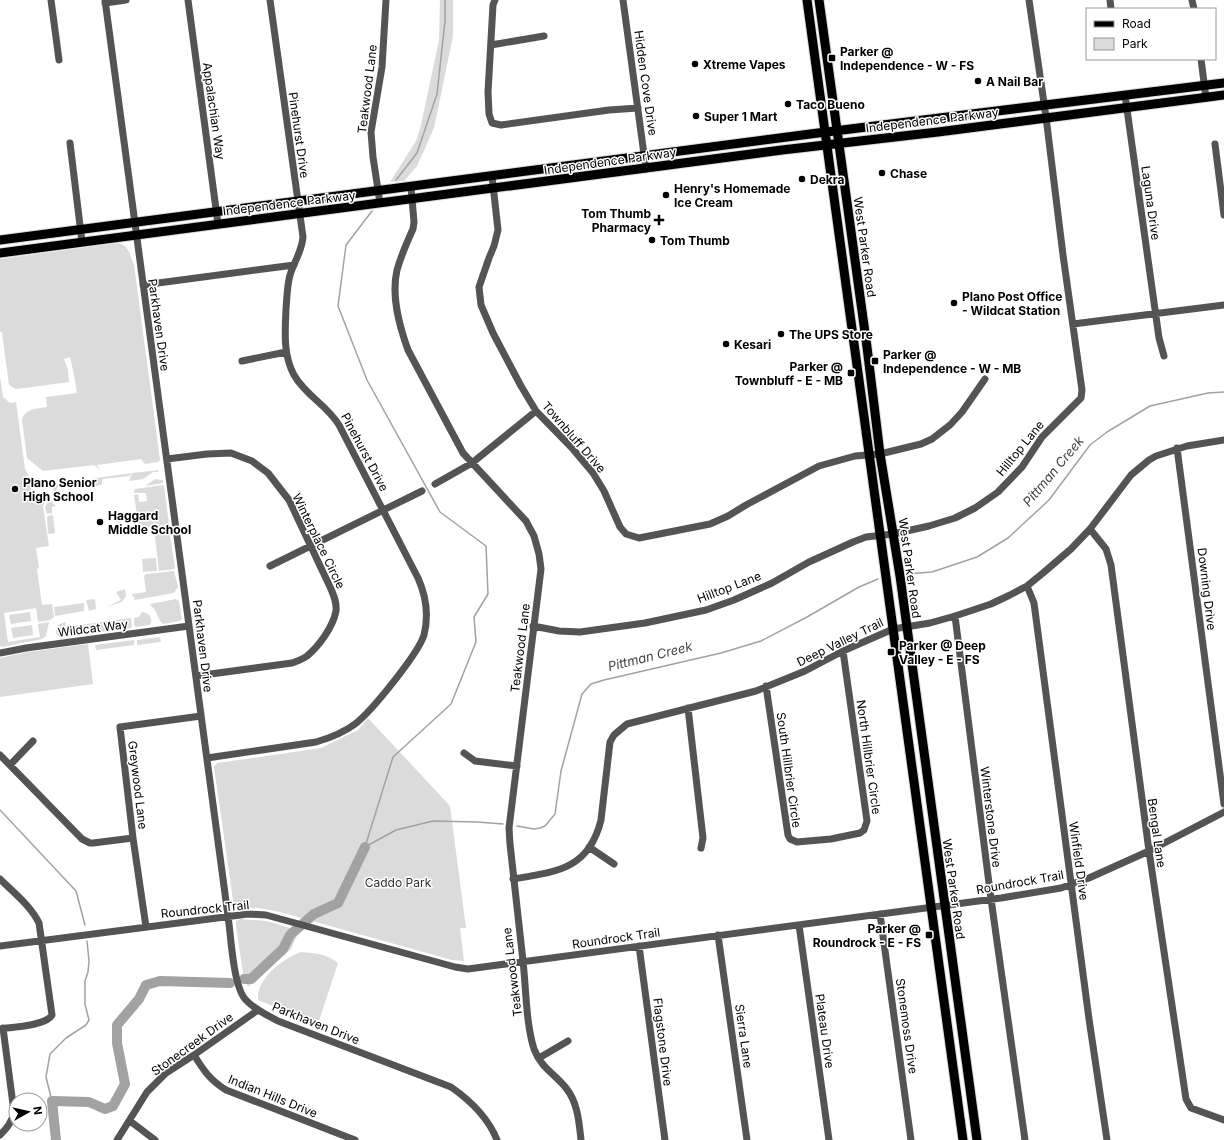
<svg xmlns="http://www.w3.org/2000/svg" width="1224" height="1140" font-family="Inter,sans-serif">
  <rect width="100%" height="100%" fill="#fff"/>
  <path fill="#dbdbdb" d="M 440,0 L 453,0 L 453,36 L 434,128 L 417,166 L 404,181 L 390,182 L 416,141 L 421,125 L 439,40 Z
    M 118,243 C 129,245 130,256 134,265 L 160,460 L 158,462 L 145,464 L 141,459 L 97,465 L 100,470 L 94,465 L 43,471 L 27,458 L 22,420 C 25,408 37,409 47,407 L 46,397 L 77,393 L 75,380 L 70,357 L 64,359 L 68,370 L 69,382 L 17,389 L 14,388 L 9,385 L 2,332 L 0,332 L 0,259 Z
    M 0,376 L 3,397 L 10,403 L 16,402 L 25,469 L 31,480 L 31,490 L 36,497 L 41,499 L 47,499 L 43,506 L 49,546 L 36,548 L 39,568 L 37,569 L 42,605 L 52,604 L 54,617 L 50,620 L 38,622 L 36,608 L 4,613 L 8,642 L 40,637 L 38,624 L 49,622 L 46,636 L 42,639 L 2,647 L 0,646 Z
    M 159,470 L 158,472 L 153,472 L 143,479 L 129,481 L 132,473 Z
    M 131,473 L 130,476 L 103,479 L 101,485 L 93,486 L 93,484 L 91,485 L 90,479 Z
    M 87,479 L 88,485 L 85,485 L 85,487 L 79,488 L 81,482 L 59,485 L 56,491 L 53,490 L 54,484 Z
    M 155,479 L 163,480 L 163,483 L 145,486 Z
    M 163,485 L 164,486 L 169,524 L 167,525 L 139,528 L 134,495 L 138,494 L 139,502 L 147,501 L 146,493 L 134,493 L 134,490 L 135,489 Z
    M 50,500 L 56,506 L 52,507 L 52,513 L 47,514 L 45,507 L 48,501 Z
    M 53,515 L 55,533 L 50,534 L 48,533 L 47,517 L 48,516 Z
    M 168,527 L 169,528 L 175,568 L 174,569 L 159,571 L 154,528 Z
    M 156,558 L 157,571 L 143,572 L 142,559 Z
    M 174,571 L 178,587 L 174,593 L 135,600 L 134,597 L 132,595 L 132,594 L 146,592 L 144,576 L 146,574 Z
    M 125,589 L 126,596 L 122,602 L 107,607 L 121,600 L 116,592 Z
    M 95,599 L 96,609 L 89,611 L 86,600 Z
    M 176,599 L 179,601 L 182,619 L 180,621 L 163,624 C 157,619 158,611 151,606 L 150,604 Z
    M 84,603 L 84,611 L 55,616 L 54,608 L 55,607 Z
    M 30,612 L 31,621 L 11,624 L 9,615 Z
    M 142,612 C 149,613 154,618 150,625 L 136,627 L 134,625 L 134,618 L 139,617 Z
    M 131,618 L 132,626 L 131,628 L 59,637 L 56,633 C 56,626 59,623 66,622 L 65,627 Z
    M 32,625 L 33,635 L 13,638 L 11,628 Z
    M 160,637 L 161,642 L 137,645 L 137,640 Z
    M 134,640 L 134,645 L 96,650 L 95,645 Z
    M 88,644 L 93,684 L 0,697 L 0,658 L 28,652 Z
    M 368,718 L 450,806 L 466,928 L 460,928 L 464,961 L 452,960 L 280,912 C 270,910 260,908 250,908 C 244,908 239,910 234,907 L 214,767 L 217,763 L 321,748 L 358,730 Z
    M 240,919 L 267,921 L 299,931 L 291,949 L 248,987 L 243,973 L 236,926 L 236,921 Z
    M 301,952 C 315,953 327,954 338,963 L 319,1021 L 314,1023 L 258,1000 C 258,996 258,991 260,987 C 268,970 284,959 301,952 Z"/>
  <g fill="none" stroke-linecap="round" stroke-linejoin="round">
    <path stroke="#a2a2a2" stroke-width="1.5" d="M 396,180 L 417,153 L 437,94 L 445,21 L 445,0
      M 905,574 L 932,572 L 977,557 L 1008,538 L 1049,500 L 1090,445 L 1107,432 L 1150,406 L 1208,393 L 1224,392
      M 0,810 L 76,891 L 85,925
      M 517,826 L 534,829 L 540,828 L 545,826 L 555,814 L 561,771 L 582,694 L 591,684 L 604,680 L 721,653 L 761,641 L 807,617 L 859,587 L 878,579
      M 365,847 L 393,757 L 451,704 L 476,642 L 474,617 L 488,594 L 486,546 L 440,512 L 367,380 L 338,306 L 346,245 L 372,211
      M 365,847 L 396,830 L 433,821 L 477,822 L 503,824
      M 52,1101 L 46,1077 L 50,1054 L 66,1038 L 86,1025 L 89,1020 L 85,1004 L 85,981 L 88,972 L 89,961 L 87,941"/>
    <path stroke="#a2a2a2" stroke-width="10" d="M 244,979 L 251,979 L 283,949 L 290,935 L 314,914 L 338,903 L 365,847
      M 56,1140 L 52,1101 L 89,1102 L 105,1109 L 113,1106 L 125,1084 L 117,1043 L 117,1025 L 139,999 L 146,985 L 160,981 L 230,983"/>
    <g stroke="#dbdbdb" stroke-width="11">
      <path id="major" d="M 807,0 L 963,1140
        M 819,0 L 867,347 L 880,454 L 900,576 L 977,1140
        M 0,240 L 818,133 L 1224,83
        M 0,253 L 782,150 L 938,132 L 1224,95"/>
    </g>
    <path stroke="#545454" stroke-width="7" d="M 51,0 L 59,60
      M 105,0 L 228,916 C 231,936 233,987 246,1000 C 255,1010 267,1015 278,1021 L 451,1087 C 471,1101 488,1117 497,1140
      M 188,0 L 218,224
      M 495,0 L 493,5 L 488,92 L 489,114 L 492,123 L 501,125 L 609,110 L 638,108
      M 623,0 L 646,169
      M 1110,0 L 1111,9
      M 1192,0 L 1194,9
      M 105,3 L 126,0
      M 491,45 L 544,36
      M 1201,59 L 1206,98
      M 1125,95 L 1159,338 L 1164,356
      M 70,143 L 82,242
      M 1215,144 L 1224,215
      M 492,176 L 498,230 L 494,246 L 489,258 L 479,287 L 481,305 L 493,333 L 521,386 L 536,411 L 572,448 L 593,473 L 604,491 L 620,527 L 626,534 L 639,538 L 710,524 L 728,516 L 746,505 L 819,466 L 855,456 L 880,454 L 921,444 L 932,439 L 950,425 L 962,412 L 985,379
      M 411,187 L 414,222 L 413,229 C 407,242 401,256 397,270 C 391,296 399,325 408,350 L 463,453 L 526,521 L 534,536 L 539,554 L 541,569 L 509,828 L 510,844 C 514,883 519,922 523,961 C 526,988 526,1024 534,1049 C 541,1068 555,1074 566,1088 C 578,1103 579,1122 581,1140
      M 380,203 L 373,157 L 371,132 L 382,67 L 386,0
      M 143,285 L 294,265
      M 1073,324 L 1224,305
      M 242,361 L 286,352
      M 1177,448 L 1224,804
      M 167,459 L 207,454 L 231,453 L 252,461 L 268,473 L 289,500 L 331,589 C 334,596 337,603 336,611 C 333,627 319,646 307,656 C 303,659 297,661 292,663 L 196,676
      M 435,484 L 472,463 L 536,411
      M 1090,529 L 1106,549 L 1111,565 L 1149,851 L 1186,1099 L 1191,1108 L 1224,1120
      M 270,566 L 422,491
      M 1027,586 L 1034,603 L 1089,1019 L 1107,1140
      M 955,616 L 991,899 L 1025,1140
      M 533,626 L 559,631 L 580,632 L 645,623 L 706,610 L 734,600 L 772,583 L 809,562 L 853,542 L 866,537 L 893,534 L 929,526 L 955,518 L 975,508 L 998,492 L 1022,467 L 1042,437 L 1081,398 L 1082,390 L 1063,255 L 1046,117 L 1029,0
      M 0,653 L 26,648 L 189,626
      M 766,686 L 788,835 L 790,839 L 797,842 L 831,839 L 860,833 L 864,830 L 867,821 L 843,651
      M 688,708 L 703,838 L 701,848
      M 464,753 L 475,761 L 517,766
      M 0,755 L 82,839 L 90,843 L 93,843 L 133,838
      M 207,758 L 316,742 C 330,738 343,733 355,724 C 371,712 418,654 424,635 C 429,615 426,596 418,578 L 339,425 C 326,404 306,396 294,375 C 283,355 285,331 286,309 C 287,297 287,286 290,275 C 294,262 302,251 303,237 L 270,0
      M 10,765 L 33,741
      M 589,847 L 614,864
      M 0,879 C 13,892 31,906 39,923 L 52,1015 C 46,1026 12,1027 0,1029
      M 513,879 C 557,872 589,869 601,820 L 610,742 L 614,735 L 627,724 L 756,691 L 805,671 L 843,651 L 893,629 L 930,623 L 955,616 L 991,604 L 1010,595 L 1027,586 L 1043,573 L 1071,549 L 1090,529 L 1131,475 L 1149,460 L 1156,456 L 1187,446 L 1224,440
      M 880,914 L 911,1140
      M 799,925 L 829,1140
      M 146,927 L 133,838 L 120,727 L 201,716
      M 718,935 L 747,1140
      M 0,946 L 248,914 L 266,915 L 455,967 L 468,969 L 1001,898 L 1061,888 L 1089,878 L 1149,851 L 1224,812
      M 639,946 L 665,1140
      M 194,1055 C 204,1071 210,1080 226,1090 L 355,1140
      M 539,1058 L 568,1041
      M 130,1121 L 155,1140
      M 0,1135 C 7,1128 12,1122 14,1112 L 3,1028
      M 117,1140 L 147,1092 L 166,1073 L 194,1055 L 258,1010"/>
    <use href="#major" stroke="#000" stroke-width="9"/>
  </g>
  <g fill="#000" stroke="#fff" stroke-width="1.5">
    <rect x="828" y="54" width="8" height="8" rx="2"/>
    <circle cx="695" cy="64" r="4"/>
    <circle cx="978" cy="81" r="4"/>
    <circle cx="788" cy="104" r="4"/>
    <circle cx="696" cy="116" r="4"/>
    <circle cx="882" cy="173" r="4"/>
    <circle cx="802" cy="179" r="4"/>
    <circle cx="666" cy="195" r="4"/>
    <path d="M657 214h4v4h4v4h-4v4h-4v-4h-4v-4h4z"/>
    <circle cx="652" cy="240" r="4"/>
    <circle cx="954" cy="303" r="4"/>
    <circle cx="781" cy="334" r="4"/>
    <circle cx="726" cy="344" r="4"/>
    <rect x="871" y="357" width="8" height="8" rx="2"/>
    <rect x="847" y="369" width="8" height="8" rx="2"/>
    <circle cx="15" cy="489" r="4"/>
    <circle cx="100" cy="522" r="4"/>
    <rect x="887" y="648" width="8" height="8" rx="2"/>
    <rect x="925" y="931" width="8" height="8" rx="2"/>
  </g>
  <g text-anchor="middle" dominant-baseline="central" stroke-width="3" stroke-linejoin="round" paint-order="stroke">
    <g font-size="12" font-weight="bold" fill="#000" stroke="#fff" text-anchor="start">
      <text x="840" y="51">Parker @<tspan x="840" dy="14">Independence - W - FS</tspan></text>
      <text x="703" y="64">Xtreme Vapes</text>
      <text x="986" y="81">A Nail Bar</text>
      <text x="796" y="104">Taco Bueno</text>
      <text x="704" y="116">Super 1 Mart</text>
      <text x="890" y="173">Chase</text>
      <text x="810" y="179">Dekra</text>
      <text x="674" y="188">Henry's Homemade<tspan x="674" dy="14">Ice Cream</tspan></text>
      <text x="651" y="213" text-anchor="end">Tom Thumb<tspan x="651" dy="14">Pharmacy</tspan></text>
      <text x="660" y="240">Tom Thumb</text>
      <text x="962" y="296">Plano Post Office<tspan x="962" dy="14">- Wildcat Station</tspan></text>
      <text x="789" y="334">The UPS Store</text>
      <text x="734" y="344">Kesari</text>
      <text x="883" y="354">Parker @<tspan x="883" dy="14">Independence - W - MB</tspan></text>
      <text x="843" y="366" text-anchor="end">Parker @<tspan x="843" dy="14">Townbluff - E - MB</tspan></text>
      <text x="23" y="482">Plano Senior<tspan x="23" dy="14">High School</tspan></text>
      <text x="108" y="515">Haggard<tspan x="108" dy="14">Middle School</tspan></text>
      <text x="899" y="645">Parker @ Deep<tspan x="899" dy="14">Valley - E - FS</tspan></text>
      <text x="921" y="928" text-anchor="end">Parker @<tspan x="921" dy="14">Roundrock - E - FS</tspan></text>
    </g>
    <g font-size="12" fill="#000" stroke="#fff">
      <text transform="translate(646 83) rotate(82)">Hidden Cove Drive</text>
      <text transform="translate(367 89) rotate(-83)">Teakwood Lane</text>
      <text transform="translate(214 111) rotate(82)">Appalachian Way</text>
      <text transform="translate(932 120) rotate(-7)">Independence Parkway</text>
      <text transform="translate(299 135) rotate(82)">Pinehurst Drive</text>
      <text transform="translate(610 161) rotate(-8)">Independence Parkway</text>
      <text transform="translate(289 203) rotate(-7)">Independence Parkway</text>
      <text transform="translate(1151 203) rotate(82)">Laguna Drive</text>
      <text transform="translate(865 247) rotate(82)">West Parker Road</text>
      <text transform="translate(159 325) rotate(82)">Parkhaven Drive</text>
      <text transform="translate(574 437) rotate(49)">Townbluff Drive</text>
      <text transform="translate(1020 448) rotate(-51)">Hilltop Lane</text>
      <text transform="translate(365 452) rotate(62)">Pinehurst Drive</text>
      <text transform="translate(319 541) rotate(64)">Winterplace Circle</text>
      <text transform="translate(910 568) rotate(82)">West Parker Road</text>
      <text transform="translate(729 587) rotate(-21)">Hilltop Lane</text>
      <text transform="translate(1207 589) rotate(83)">Downing Drive</text>
      <text transform="translate(93 628) rotate(-7)">Wildcat Way</text>
      <text transform="translate(840 642) rotate(-26)">Deep Valley Trail</text>
      <text transform="translate(203 646) rotate(83)">Parkhaven Drive</text>
      <text transform="translate(520 648) rotate(-83)">Teakwood Lane</text>
      <text transform="translate(869 757) rotate(82)">North Hillbrier Circle</text>
      <text transform="translate(789 770) rotate(82)">South Hillbrier Circle</text>
      <text transform="translate(138 785) rotate(83)">Greywood Lane</text>
      <text transform="translate(991 817) rotate(83)">Winterstone Drive</text>
      <text transform="translate(1157 833) rotate(82)">Bengal Lane</text>
      <text transform="translate(1079 861) rotate(82)">Winfield Drive</text>
      <text transform="translate(1020 882) rotate(-10)">Roundrock Trail</text>
      <text transform="translate(954 889) rotate(82)">West Parker Road</text>
      <text transform="translate(205 909) rotate(-6)">Roundrock Trail</text>
      <text transform="translate(616 938) rotate(-8)">Roundrock Trail</text>
      <text transform="translate(512 972) rotate(-97)">Teakwood Lane</text>
      <text transform="translate(316 1023) rotate(22)">Parkhaven Drive</text>
      <text transform="translate(907 1026) rotate(82)">Stonemoss Drive</text>
      <text transform="translate(825 1031) rotate(82)">Plateau Drive</text>
      <text transform="translate(744 1036) rotate(82)">Sierra Lane</text>
      <text transform="translate(663 1042) rotate(83)">Flagstone Drive</text>
      <text transform="translate(192 1044) rotate(-36)">Stonecreek Drive</text>
      <text transform="translate(273 1096) rotate(22)">Indian Hills Drive</text>
    </g>
    <g font-size="12" fill="#323232" stroke="#fff">
      <text x="398" y="882">Caddo Park</text>
    </g>
    <g font-size="13" font-style="italic" fill="#434343" stroke="#fff">
      <text transform="translate(1053 471) rotate(-50)">Pittman Creek</text>
      <text transform="translate(650 656) rotate(-14)">Pittman Creek</text>
    </g>
  </g>
  <rect x="1086" y="8" width="130" height="52" fill="#ffffff" stroke="#999999"/>
  <rect x="1094" y="21" width="20" height="6" fill="#000000" stroke="#999999"/>
  <text x="1122" y="28" font-size="12" fill="#000000">Road</text>
  <rect x="1094" y="38" width="20" height="12" fill="#dbdbdb" stroke="#999999"/>
  <text x="1122" y="48" font-size="12" fill="#000000">Park</text>
  <g transform="translate(28 1112) rotate(82)"><circle r="19" fill="#ffffff" stroke="#999999"/>
  <path d="M0-3L7 15L0 10L-7 15Z" fill="#000000"/>
  <text y="-6" font-size="11" font-weight="bold" text-anchor="middle" fill="#000000">N</text>
  </g>
</svg>
